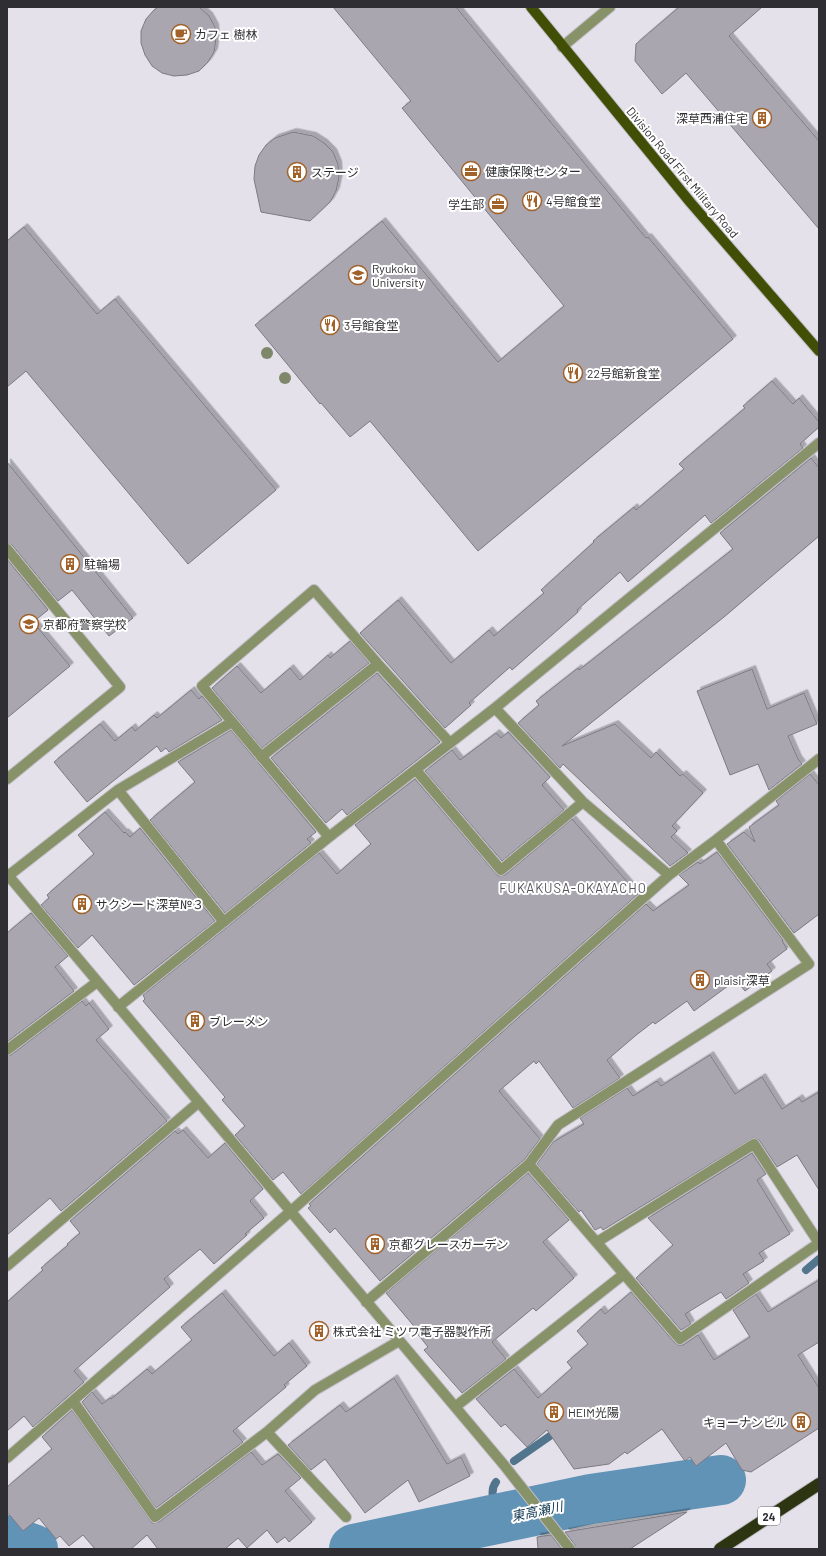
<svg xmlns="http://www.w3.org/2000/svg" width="826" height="1556" font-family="Barlow,'Noto Sans JP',sans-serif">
  <defs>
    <filter id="shadow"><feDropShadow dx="3.5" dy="-3.5" stdDeviation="0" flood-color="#0004"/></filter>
  </defs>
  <rect width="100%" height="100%" fill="#e4e1eb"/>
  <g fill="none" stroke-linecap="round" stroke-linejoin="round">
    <path stroke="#52758e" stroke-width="8" d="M 806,1270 L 819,1259
      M 514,1461 L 560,1429
      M 496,1482 C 488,1492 496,1507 499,1518"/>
    <path stroke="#6193b6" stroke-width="50" d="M 7,1540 L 33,1549
      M 354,1549 L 591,1499 L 721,1480"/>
  </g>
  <path fill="#a9a6af" stroke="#7d7a83" filter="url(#shadow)" d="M 158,7 L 199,7 L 209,16 L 215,27 L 216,39 L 214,52 L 208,62 L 199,71 L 187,75 L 174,76 L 162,73 L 152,66 L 145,55 L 141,43 L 141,31 L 146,19 L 154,10 Z
    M 333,7 L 456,7 L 646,238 L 648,237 L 733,339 L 478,551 L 370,421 L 350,437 L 321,403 L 320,404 L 255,325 L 382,221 L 498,362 L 564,306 L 402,108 L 411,101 Z
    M 679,7 L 762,7 L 729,36 L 819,141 L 819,229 L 686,73 L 662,94 L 635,61 L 636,44 Z
    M 293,132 L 313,136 L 324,143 L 333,152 L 338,164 L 339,177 L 336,191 L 330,202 L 310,221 L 261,212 L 254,179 L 255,166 L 259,155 L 266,145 L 275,138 Z
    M 24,227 L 97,314 L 115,299 L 276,490 L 188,564 L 26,371 L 7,387 L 7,241 Z
    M 772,381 L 793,404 L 799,398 L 819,422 L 819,427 L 800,444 L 803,448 L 711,523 L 705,515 L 628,582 L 620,572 L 577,610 L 578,612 L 512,670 L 510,667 L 469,703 L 471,705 L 445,728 L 360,633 L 398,600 L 451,663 L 489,630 L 494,636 L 544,593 L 541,590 L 594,542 L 593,541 L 634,507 L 636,510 L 684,469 L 679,464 L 745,408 L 743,406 Z
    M 811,458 L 819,468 L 819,536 L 724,617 L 562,746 L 615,724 L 651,758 L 656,752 L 680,776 L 683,774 L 703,793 L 672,826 L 677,831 L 671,837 L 688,853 L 670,866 L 563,764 L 560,768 L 518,723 L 539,705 L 536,701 L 578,668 L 579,670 L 733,549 L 720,533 Z
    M 7,462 L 133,618 L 109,636 L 72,590 L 58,601 L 12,545 L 7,543 Z
    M 7,559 L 48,610 L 33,622 L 70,666 L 7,718 Z
    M 350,641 L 369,663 L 262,748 L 212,688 L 237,666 L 261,693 L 290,668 L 300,680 L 328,655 L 330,658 Z
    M 752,669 L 767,709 L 804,693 L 817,724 L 788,736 L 798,759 L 802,764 L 769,790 L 758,764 L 730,775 L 697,691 Z
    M 377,673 L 440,742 L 347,815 L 342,809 L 326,823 L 271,758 Z
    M 191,690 L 199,699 L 202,696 L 222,720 L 169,752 L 166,748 L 161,752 L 157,746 L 87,802 L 54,762 L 100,724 L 115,741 L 132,727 L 135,731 L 154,715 L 157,718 Z
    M 231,730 L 316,832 L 307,839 L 311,843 L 225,913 L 150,820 L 195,782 L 178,762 Z
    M 508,732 L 550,777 L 542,785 L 564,810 L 502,861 L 425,771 L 452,750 L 460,760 L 496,733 L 501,738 Z
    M 810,774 L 819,785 L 819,914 L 794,933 L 727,844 L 744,832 L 755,842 L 749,827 L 779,805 L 776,801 Z
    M 415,779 L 498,876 L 505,875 L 572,819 L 638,894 L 301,1194 L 283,1172 L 273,1180 L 235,1135 L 245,1126 L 222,1100 L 225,1097 L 143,1001 L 145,999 L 143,995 L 319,853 L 337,874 L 371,844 L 355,825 Z
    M 105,812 L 124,833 L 125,832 L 130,837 L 140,828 L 215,921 L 134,985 L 92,935 L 78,948 L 41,905 L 49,898 L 47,895 L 48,894 L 94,854 L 78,835 Z
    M 717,852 L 783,940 L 782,941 L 787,949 L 767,964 L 772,971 L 745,991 L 736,980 L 694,1011 L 687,1001 L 655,1024 L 653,1022 L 635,1036 L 607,1060 L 620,1078 L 573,1108 L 539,1061 L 536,1064 L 534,1061 L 499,1091 L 540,1139 L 524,1160 L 380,1281 L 335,1228 L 330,1233 L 308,1208 L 311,1206 L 309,1204 L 646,904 L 653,911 L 689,885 L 679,875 L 698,862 L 700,864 Z
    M 31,913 L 68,956 L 55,967 L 74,991 L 7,1042 L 7,933 Z
    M 82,1001 L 86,1006 L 89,1003 L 109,1029 L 96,1040 L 167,1121 L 61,1211 L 50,1198 L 7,1235 L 7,1056 L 11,1055 Z
    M 710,1055 L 735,1094 L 762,1077 L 782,1109 L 799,1098 L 802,1102 L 819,1092 L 819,1190 L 797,1155 L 777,1167 L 759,1140 L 753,1138 L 603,1230 L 601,1227 L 595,1230 L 581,1210 L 579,1212 L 537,1164 L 553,1142 L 584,1124 L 580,1118 L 627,1088 L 633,1096 L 657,1081 L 661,1086 Z
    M 183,1130 L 208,1158 L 225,1143 L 263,1189 L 250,1201 L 264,1218 L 245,1234 L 247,1235 L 214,1264 L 200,1249 L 164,1279 L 170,1287 L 74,1371 L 84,1382 L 33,1427 L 24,1416 L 7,1431 L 7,1302 L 43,1270 L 41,1268 L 68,1245 L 67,1244 L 80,1233 L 70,1221 L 175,1131 L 178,1134 Z
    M 752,1153 L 766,1174 L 757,1180 L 790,1234 L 759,1253 L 764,1261 L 743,1274 L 749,1283 L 726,1299 L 721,1292 L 685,1314 L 691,1324 L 681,1330 L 636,1278 L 673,1245 L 648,1218 Z
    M 528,1173 L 569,1220 L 543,1242 L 574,1278 L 536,1311 L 533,1308 L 492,1342 L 506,1359 L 462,1393 L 424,1350 L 428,1347 L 416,1332 L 418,1331 L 386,1293 Z
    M 819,1280 L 819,1342 L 798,1355 L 819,1388 L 819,1428 L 751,1472 L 742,1470 L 726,1443 L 696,1466 L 690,1457 L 685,1461 L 662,1429 L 627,1454 L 625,1452 L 609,1464 L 574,1469 L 547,1430 L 527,1447 L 505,1424 L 501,1427 L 476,1399 L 514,1369 L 538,1398 L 572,1368 L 567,1362 L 588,1344 L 577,1331 L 601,1309 L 605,1314 L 631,1292 L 675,1343 L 678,1345 L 683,1345 L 698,1335 L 714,1360 L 750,1337 L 733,1310 L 756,1294 L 768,1312 Z
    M 222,1293 L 274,1356 L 289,1343 L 307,1366 L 284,1385 L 286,1387 L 233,1431 L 243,1442 L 156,1508 L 82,1402 L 92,1392 L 102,1404 L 110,1398 L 111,1399 L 147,1369 L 152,1374 L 192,1340 L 181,1327 Z
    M 394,1378 L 447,1464 L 461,1457 L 470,1476 L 419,1502 L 408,1480 L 365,1513 L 325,1459 L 311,1470 L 288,1445 L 340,1405 L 346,1412 Z
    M 72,1410 L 152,1523 L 159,1522 L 251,1452 L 262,1465 L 278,1454 L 301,1478 L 285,1491 L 312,1522 L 289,1542 L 285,1537 L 277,1543 L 267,1530 L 247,1548 L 238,1538 L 225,1549 L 158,1549 L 147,1535 L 131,1549 L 95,1549 L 83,1535 L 69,1546 L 60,1536 L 56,1539 L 39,1518 L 23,1531 L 7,1512 L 7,1487 L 52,1449 L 42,1437 Z
    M 687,1512 L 630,1549 L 576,1549 L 575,1545 L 565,1532 Z
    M 551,1535 L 562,1549 L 538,1549 L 537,1537 Z"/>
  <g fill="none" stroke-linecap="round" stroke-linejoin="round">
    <g stroke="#c0bdc6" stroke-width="12">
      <path id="minor" d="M 562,47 L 610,7
        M 7,549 L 120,687 L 7,779
        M 495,708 L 583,802 L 669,875
        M 261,757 L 378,664
        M 416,770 L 501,870 L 583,802
        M 118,790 L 224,922
        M 329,837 L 202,686 L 314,590 L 378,664 L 450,743
        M 7,874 L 504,1465 L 570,1549
        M 8,876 L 118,790 L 232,722
        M 118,1007 L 329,837 L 495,708 L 819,443
        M 7,1050 L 97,982
        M 529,1164 L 680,1339 L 819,1243 L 754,1144 L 597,1242
        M 7,1266 L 199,1102
        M 366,1302 L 529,1164 L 558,1125 L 809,964 L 716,840
        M 73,1401 L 155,1517 L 267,1432 L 315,1390 L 399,1341
        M 455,1407 L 624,1274
        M 267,1432 L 346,1517
        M 7,1458 L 291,1211 L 669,875 L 716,840 L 819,759"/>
    </g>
    <g stroke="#c0bdc6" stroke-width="12">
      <path id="major" d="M 531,7 L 690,202 L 819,351"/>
    </g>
    <g stroke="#c0bdc6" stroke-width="14">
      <path id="highway" d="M 720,1549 L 819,1484"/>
    </g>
    <use href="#minor" stroke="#879269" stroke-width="10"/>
    <use href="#major" stroke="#414e05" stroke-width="10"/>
    <use href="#highway" stroke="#2c3412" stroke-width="12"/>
  </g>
  <g fill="#7f876a">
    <circle cx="267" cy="353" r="6"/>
    <circle cx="285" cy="378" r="6"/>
  </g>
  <defs>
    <g id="cafe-ring" transform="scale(1)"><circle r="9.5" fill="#fff" stroke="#a16229" stroke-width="1.5"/><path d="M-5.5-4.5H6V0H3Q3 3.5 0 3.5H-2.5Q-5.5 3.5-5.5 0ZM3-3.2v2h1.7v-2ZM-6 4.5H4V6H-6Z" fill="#a16229"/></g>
    <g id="building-ring" transform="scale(1)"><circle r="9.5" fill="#fff" stroke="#a16229" stroke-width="1.5"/><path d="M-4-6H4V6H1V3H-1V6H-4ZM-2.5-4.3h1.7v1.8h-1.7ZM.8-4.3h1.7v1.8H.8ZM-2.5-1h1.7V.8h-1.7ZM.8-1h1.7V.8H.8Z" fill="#a16229"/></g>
    <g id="office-ring" transform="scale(1)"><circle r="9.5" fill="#fff" stroke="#a16229" stroke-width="1.5"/><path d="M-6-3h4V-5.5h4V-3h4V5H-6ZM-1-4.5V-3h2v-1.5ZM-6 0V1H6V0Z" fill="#a16229"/></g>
    <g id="restaurant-ring" transform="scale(1)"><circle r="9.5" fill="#fff" stroke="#a16229" stroke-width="1.5"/><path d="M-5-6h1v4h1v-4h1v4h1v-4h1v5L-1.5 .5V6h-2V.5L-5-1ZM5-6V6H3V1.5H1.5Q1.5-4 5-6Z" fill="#a16229"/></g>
    <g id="university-ring" transform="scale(1)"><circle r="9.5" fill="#fff" stroke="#a16229" stroke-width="1.5"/><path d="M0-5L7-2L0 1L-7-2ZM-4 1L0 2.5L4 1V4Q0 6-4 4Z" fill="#a16229"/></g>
  </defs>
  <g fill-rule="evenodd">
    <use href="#cafe-ring" x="181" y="34"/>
    <use href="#building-ring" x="762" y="118"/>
    <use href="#office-ring" x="471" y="171"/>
    <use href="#building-ring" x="297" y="172"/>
    <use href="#restaurant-ring" x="532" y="201"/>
    <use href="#office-ring" x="498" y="204"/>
    <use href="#university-ring" x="358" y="275"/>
    <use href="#restaurant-ring" x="330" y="325"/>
    <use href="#restaurant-ring" x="573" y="373"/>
    <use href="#building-ring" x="70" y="564"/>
    <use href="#university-ring" x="29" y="624"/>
    <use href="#building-ring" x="82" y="904"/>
    <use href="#building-ring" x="700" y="980"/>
    <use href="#building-ring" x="195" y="1021"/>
    <use href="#building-ring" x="375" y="1244"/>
    <use href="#building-ring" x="319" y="1331"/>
    <use href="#building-ring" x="554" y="1412"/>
    <use href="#building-ring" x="801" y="1422"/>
  </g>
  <g text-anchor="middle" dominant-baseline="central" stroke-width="4" stroke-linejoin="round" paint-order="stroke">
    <rect fill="#fff" stroke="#6d6d70" stroke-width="1" x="758" y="1507" width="22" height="18" rx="3"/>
    <g font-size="11" font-weight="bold" fill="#2f2e32">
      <text x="769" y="1516">24</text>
    </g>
    <g font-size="12" fill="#2f2e32" stroke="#fff" text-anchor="start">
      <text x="195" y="34">カフェ 樹林</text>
      <text x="748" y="118" text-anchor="end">深草西浦住宅</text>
      <text x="485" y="171">健康保険センター</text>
      <text x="311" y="172">ステージ</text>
      <text x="546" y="201">4号館食堂</text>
      <text x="484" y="204" text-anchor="end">学生部</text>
      <text x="372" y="268">Ryukoku<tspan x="372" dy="14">University</tspan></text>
      <text x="344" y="325">3号館食堂</text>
      <text x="587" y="373">22号館新食堂</text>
      <text x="84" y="564">駐輪場</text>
      <text x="43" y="624">京都府警察学校</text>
      <text x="96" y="904">サクシード深草№３</text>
      <text x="714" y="980">plaisir深草</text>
      <text x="209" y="1021">ブレーメン</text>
      <text x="389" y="1244">京都グレースガーデン</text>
      <text x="333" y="1331">株式会社 ミツワ電子器製作所</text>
      <text x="568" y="1412">HEIM光陽</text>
      <text x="787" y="1422" text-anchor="end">キョーナンビル</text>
    </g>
    <g font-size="12" fill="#2f2e32" stroke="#fff">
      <text transform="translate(683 172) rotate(50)">Division Road First Military Road</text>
    </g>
    <g font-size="13" letter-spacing="1" fill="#54525a" stroke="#fff">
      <text x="573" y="888">FUKAKUSA-OKAYACHO</text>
    </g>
    <g font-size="13" font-style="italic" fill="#0d3850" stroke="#fff">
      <text transform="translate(537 1511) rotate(-12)">東高瀬川</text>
    </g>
  </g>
  <rect width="826" height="1556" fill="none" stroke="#2f2e32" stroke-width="16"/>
</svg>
